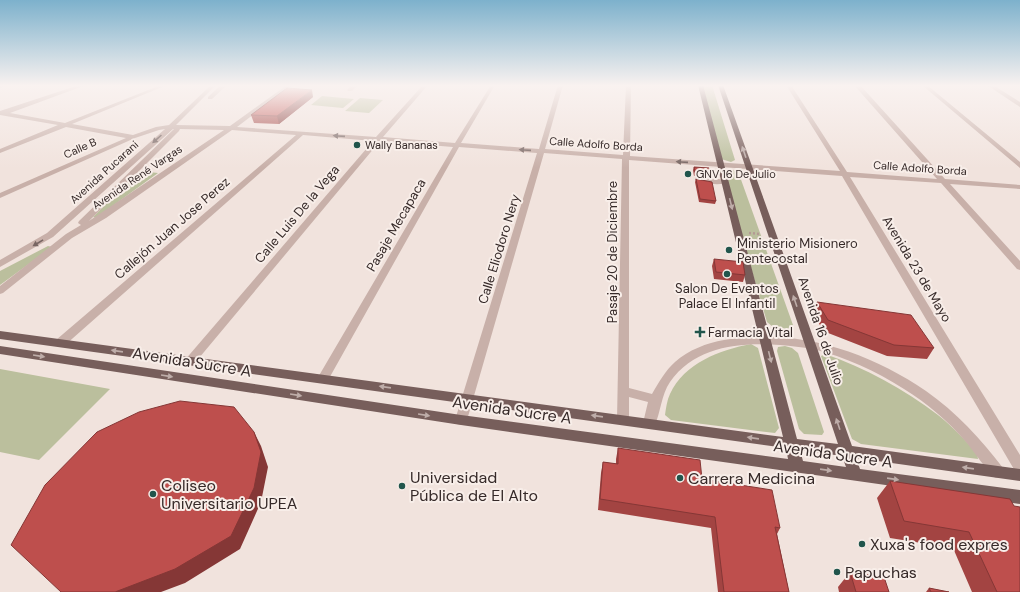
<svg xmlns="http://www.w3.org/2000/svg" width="1020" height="592" font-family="'DM Sans',sans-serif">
  <rect width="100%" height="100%" fill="#f1e3dd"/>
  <path fill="#bbbf9d" d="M 702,85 L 712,85 L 735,160 L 731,162 L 721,159 Z
    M 322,96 L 354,99 L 343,108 L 311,105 Z
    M 360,98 L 383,100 L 369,113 L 345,111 Z
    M 728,170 L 733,170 L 739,174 L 793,325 L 791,329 C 781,333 775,329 767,322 L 723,173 Z
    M 140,171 L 158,173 L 96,218 L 93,217 Z
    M 48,246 L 52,247 L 0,285 L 0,271 Z
    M 751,344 L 758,348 L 779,428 L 775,433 L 671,420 L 665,415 C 666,408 667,400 670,394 C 684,363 720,350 751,344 Z
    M 785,346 L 792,348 L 798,353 L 824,432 L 822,435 L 804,434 L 799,429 L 777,351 L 778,347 Z
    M 825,354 C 865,368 904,389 938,415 C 952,426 965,440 977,453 L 978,459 L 861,444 L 852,439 L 821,356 Z
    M 0,369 L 110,389 L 39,460 L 0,452 Z"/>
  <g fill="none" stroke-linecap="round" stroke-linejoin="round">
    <path stroke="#b49a94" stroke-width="2.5" stroke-dasharray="2 2" stroke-linecap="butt" d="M 749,233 L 760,234"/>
    <path fill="#c8b0a9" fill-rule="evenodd" d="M 0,85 L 6,85 L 0,88 Z
      M 79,85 L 86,85 L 10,113 L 65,123 L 161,85 L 167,85 L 72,124 L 133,135 L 156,127 L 169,125 L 211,85 L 216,85 L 176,125 L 230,126 L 287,85 L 292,85 L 237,127 L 376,137 L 423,85 L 428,85 L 383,137 L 455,143 L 491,85 L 495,85 L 461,143 L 539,149 L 558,85 L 563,85 L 545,149 L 623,155 L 626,85 L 631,85 L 630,156 L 840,171 L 786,85 L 791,85 L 847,172 L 937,179 L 854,85 L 860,85 L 945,179 L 1020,185 L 1020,189 L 950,184 L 1020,261 L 1020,270 L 1017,269 L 941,183 L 850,177 L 1020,455 L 1020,473 L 1015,471 L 842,176 L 629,160 L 629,388 L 652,394 C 659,382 665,371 675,362 C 688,350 707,343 724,340 C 794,327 868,351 926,391 C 956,412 981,439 1003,468 L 1005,472 L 1003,476 C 1000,477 998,479 994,477 C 990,474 971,448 966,442 C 948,421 927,403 904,389 C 876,371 845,357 813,349 C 802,347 791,346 780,345 C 740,342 695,346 670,382 C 661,395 661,412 654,427 L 649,428 L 644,427 L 643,423 L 648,402 L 629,397 L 629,420 L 627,424 L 623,425 L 619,424 L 617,420 L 622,159 L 544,153 L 467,420 L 465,424 L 461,425 L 457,424 L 455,420 L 537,153 L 459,147 L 327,382 L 323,383 L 319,382 L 317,379 L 453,147 L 380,141 L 194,364 L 190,365 L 186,364 L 184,361 L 373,141 L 303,135 L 64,346 L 56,346 L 54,343 L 56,340 L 296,135 L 232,130 L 106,218 L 72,238 L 3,293 L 0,294 L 0,286 L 66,234 L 81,225 L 78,223 L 79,221 L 174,129 L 173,129 L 53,237 L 0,267 L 0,260 L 47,233 L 165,129 L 159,130 L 135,138 L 0,198 L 0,193 L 126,138 L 66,127 L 0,153 L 0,149 L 58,125 L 0,115 L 0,111 ZM 180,129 L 224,130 L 89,221 L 179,131 Z
      M 221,85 L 227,85 L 212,99 L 208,99 L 208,97 Z
      M 352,85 L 358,85 L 352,91 L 348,91 L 347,90 Z
      M 922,85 L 927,85 L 1020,162 L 1020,168 Z
      M 987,85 L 993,85 L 1020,102 L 1020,107 Z
      M 696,176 L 725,180 L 729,182 C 723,186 701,184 695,180 Z"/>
    <path fill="#775e5b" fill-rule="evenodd" d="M 698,85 L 703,85 L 797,439 L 838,444 L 718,85 L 723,85 L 852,446 L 1020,469 L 1020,481 L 856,458 L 860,469 L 1020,490 L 1020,504 L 461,425 L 0,354 L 0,346 L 461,415 L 788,459 L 786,448 L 0,339 L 0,331 L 783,437 ZM 800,450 L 842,456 L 846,467 L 803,461 Z"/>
  </g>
  <path fill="#a34442" d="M 313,97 L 279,124 L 254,123 L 251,115 Z
    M 694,167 L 710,173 L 709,176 L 696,175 L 694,176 L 693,170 Z
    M 696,179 L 716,201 L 715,204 L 699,202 L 695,182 Z
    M 714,259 L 745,275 L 743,282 L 714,279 L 712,266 Z
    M 817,302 L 934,348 L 927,359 L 887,356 L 823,331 L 813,312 Z
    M 618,448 L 702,479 L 780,528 L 777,534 L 789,592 L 718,592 L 711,528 L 598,510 L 601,473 L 603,462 L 616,464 L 616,459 Z
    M 890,481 L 1014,506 L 1020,592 L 972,592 L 953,548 L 890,538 L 877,498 Z
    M 850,572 L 889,592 L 839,592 L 838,587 Z
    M 929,588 L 949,592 L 926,592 Z"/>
  <path fill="#853736" d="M 312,90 L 313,97 L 279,124 L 277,116 Z
    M 254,432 L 261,446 L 268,467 L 261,502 L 240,549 L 185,583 L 161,592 L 115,592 Z"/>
  <path fill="#be4f4d" stroke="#853736" d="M 287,88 L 312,90 L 277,116 L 251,115 Z
    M 694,167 L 709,168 L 710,173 L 697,171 L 695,173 Z
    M 696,179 L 712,182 L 716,201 L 700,199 Z
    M 714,259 L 743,262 L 745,275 L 716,272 Z
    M 817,302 L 911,315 L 934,348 L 894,345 L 828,320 Z
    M 180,401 L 234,407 L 254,432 L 261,452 L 254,488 L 231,536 L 175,569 L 115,592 L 61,592 L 11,545 L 45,485 L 97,432 L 139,412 Z
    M 618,448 L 700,460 L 702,479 L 772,490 L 780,528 L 775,527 L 789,592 L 724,592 L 715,517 L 600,499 L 603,462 L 618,464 Z
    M 890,481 L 1010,499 L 1014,506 L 1020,507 L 1020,592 L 997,592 L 969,532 L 904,521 Z
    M 850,572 L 884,577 L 889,592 L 856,592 Z
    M 929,588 L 949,592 L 931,592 Z"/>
  <defs><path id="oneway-solid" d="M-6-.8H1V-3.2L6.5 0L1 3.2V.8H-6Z"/></defs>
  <g fill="#786663">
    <use href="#oneway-solid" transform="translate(339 136) rotate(-176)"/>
    <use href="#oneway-solid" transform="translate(157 139) rotate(138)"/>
    <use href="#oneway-solid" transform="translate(525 150) rotate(-176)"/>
    <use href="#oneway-solid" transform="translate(682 162) rotate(-176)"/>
    <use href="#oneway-solid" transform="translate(38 243) rotate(149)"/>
  </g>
  <g fill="#beada9">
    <use href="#oneway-solid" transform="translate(744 152) rotate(-109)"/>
    <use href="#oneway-solid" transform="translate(731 204) rotate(76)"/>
    <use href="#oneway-solid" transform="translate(795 301) rotate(-109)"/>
    <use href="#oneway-solid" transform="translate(117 351) rotate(-172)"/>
    <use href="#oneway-solid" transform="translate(39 356) rotate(9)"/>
    <use href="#oneway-solid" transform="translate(770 357) rotate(76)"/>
    <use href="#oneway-solid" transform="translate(167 376) rotate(9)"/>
    <use href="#oneway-solid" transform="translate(385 387) rotate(-172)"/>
    <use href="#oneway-solid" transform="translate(296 395) rotate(9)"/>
    <use href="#oneway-solid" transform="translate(424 415) rotate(9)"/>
    <use href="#oneway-solid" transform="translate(597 416) rotate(-172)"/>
    <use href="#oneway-solid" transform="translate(838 424) rotate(-109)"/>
    <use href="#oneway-solid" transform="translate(753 438) rotate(-172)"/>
    <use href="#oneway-solid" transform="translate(968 468) rotate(-172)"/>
    <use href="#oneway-solid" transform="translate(826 470) rotate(8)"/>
    <use href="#oneway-solid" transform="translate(893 479) rotate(8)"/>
  </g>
  <linearGradient id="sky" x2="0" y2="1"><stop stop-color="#7db1cc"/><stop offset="0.51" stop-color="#f9f2f0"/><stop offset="1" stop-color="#f9f2f0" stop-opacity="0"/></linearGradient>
  <rect width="1020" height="168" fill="url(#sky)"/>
  <g fill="#21554c" stroke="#f8eee9" stroke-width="1.5">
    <circle cx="357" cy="145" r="4"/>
    <circle cx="688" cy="174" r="4"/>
    <circle cx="729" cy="250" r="4"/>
    <circle cx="727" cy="274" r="4"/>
    <path d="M698 326h4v4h4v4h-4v4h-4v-4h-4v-4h4z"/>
    <circle cx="680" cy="478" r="4"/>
    <circle cx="402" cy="486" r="4"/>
    <circle cx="153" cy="494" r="4"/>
    <circle cx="862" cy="544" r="4"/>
    <circle cx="837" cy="572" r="4"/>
  </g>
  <g text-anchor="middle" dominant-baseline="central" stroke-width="4" stroke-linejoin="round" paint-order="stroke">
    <g font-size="11" fill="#362a29" stroke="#f8eee9">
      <text transform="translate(596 144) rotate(4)">Calle Adolfo Borda</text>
      <text transform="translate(80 148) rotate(-24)">Calle B</text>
      <text transform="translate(920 168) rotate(4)">Calle Adolfo Borda</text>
      <text transform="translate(104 172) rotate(-42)">Avenida Pucarani</text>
      <text transform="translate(137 177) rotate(-34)">Avenida René Vargas</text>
    </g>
    <g font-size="11" fill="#362a29" stroke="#f8eee9" text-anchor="start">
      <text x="365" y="145">Wally Bananas</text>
      <text x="696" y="174">GNV 16 De Julio</text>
    </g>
    <g font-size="13" fill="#362a29" stroke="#f8eee9">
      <text transform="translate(297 214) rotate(-50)">Calle Luis De la Vega</text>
      <text transform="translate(396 225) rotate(-60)">Pasaje Mecapaca</text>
      <text transform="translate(172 228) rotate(-41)">Callejón Juan Jose Perez</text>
      <text transform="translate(499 249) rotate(-73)">Calle Eliodoro Nery</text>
      <text transform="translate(612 252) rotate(-90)">Pasaje 20 de Diciembre</text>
      <text transform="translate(917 269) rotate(59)">Avenida 23 de Mayo</text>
      <text transform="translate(821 331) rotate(71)">Avenida 16 de Julio</text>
    </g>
    <g font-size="13" fill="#362a29" stroke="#f8eee9" text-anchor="start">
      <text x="737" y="243">Ministerio Misionero<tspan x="737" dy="15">Pentecostal</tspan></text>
      <text x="727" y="288" text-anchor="middle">Salon De Eventos<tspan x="727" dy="15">Palace El Infantil</tspan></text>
      <text x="708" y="332">Farmacia Vital</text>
    </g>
    <g font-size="16" fill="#362a29" stroke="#f8eee9">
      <text transform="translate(192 362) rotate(9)">Avenida Sucre A</text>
      <text transform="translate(512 410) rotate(8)">Avenida Sucre A</text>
      <text transform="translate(833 454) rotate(8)">Avenida Sucre A</text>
    </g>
    <g font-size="16" fill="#362a29" stroke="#f8eee9" text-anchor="start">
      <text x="410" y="477">Universidad<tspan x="410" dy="18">Pública de El Alto</tspan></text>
      <text x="688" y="478">Carrera Medicina</text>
      <text x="161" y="485">Coliseo<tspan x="161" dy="18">Universitario UPEA</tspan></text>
      <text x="870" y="544">Xuxa's food expres</text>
      <text x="845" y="572">Papuchas</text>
    </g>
  </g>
</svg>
